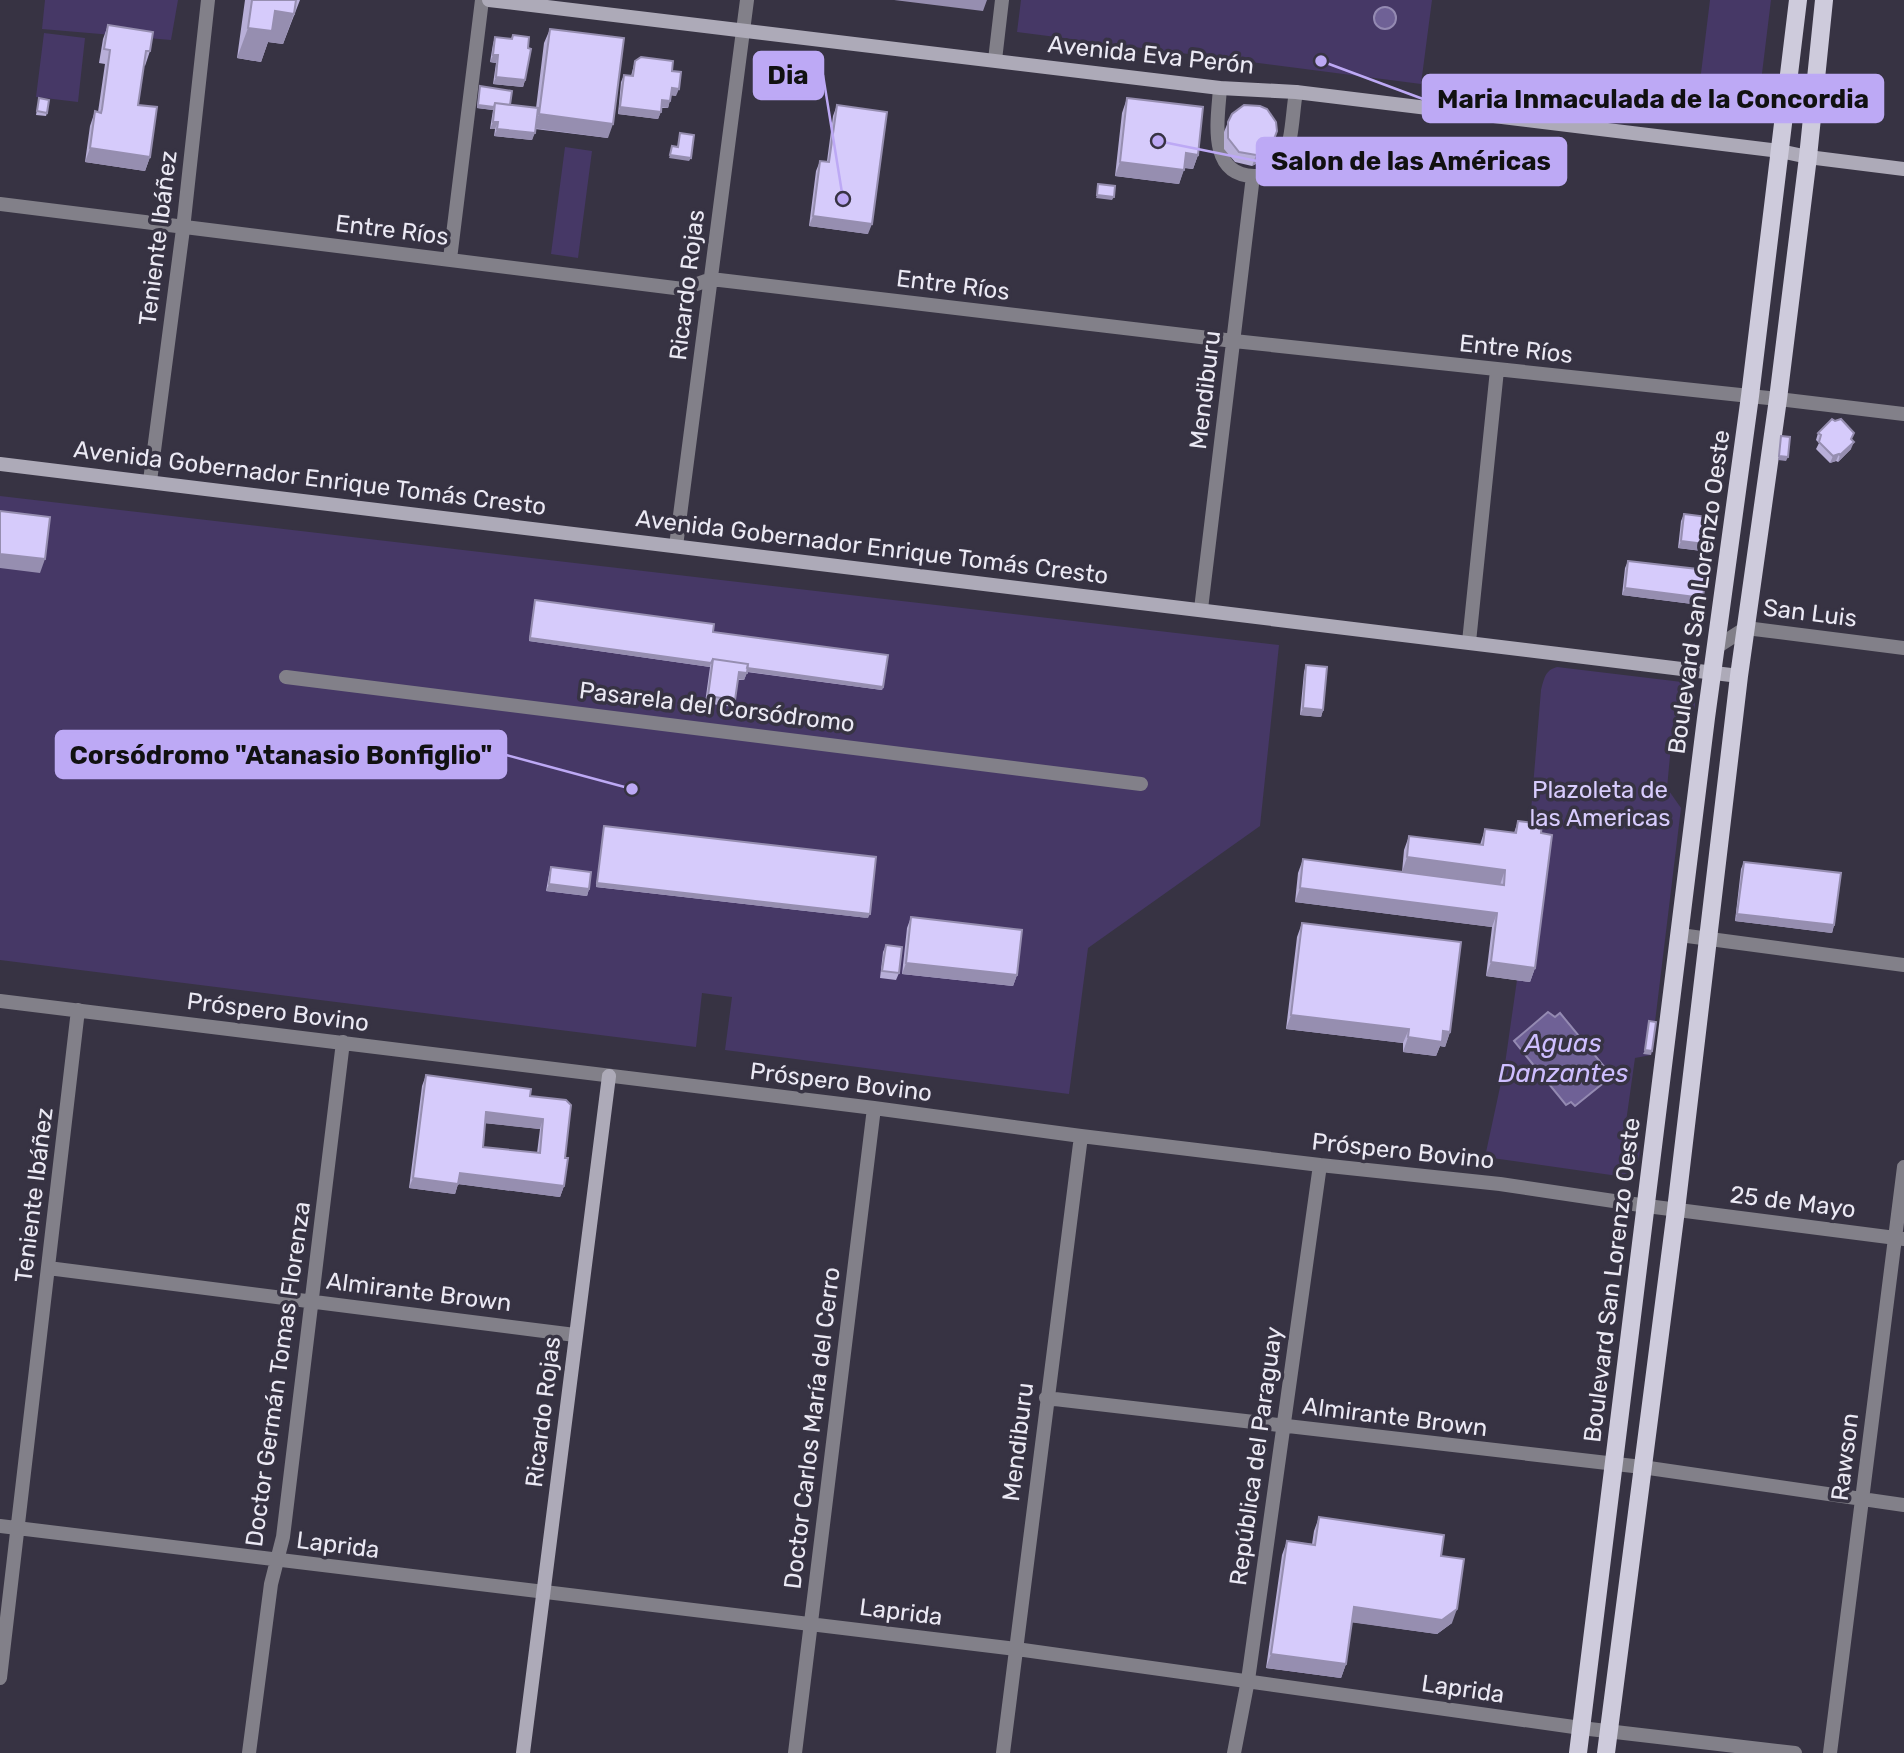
<svg xmlns="http://www.w3.org/2000/svg" width="1904" height="1753" font-family="Rubik,sans-serif">
  <rect width="100%" height="100%" fill="#373343"/>
  <path fill="#463866" d="M 45,0 L 178,0 L 171,40 L 42,29 Z
    M 1021,0 L 1432,0 L 1421,84 L 1017,32 Z
    M 1710,0 L 1771,0 L 1758,106 L 1749,113 L 1697,106 Z
    M 44,33 L 85,38 L 78,102 L 36,97 Z
    M 565,147 L 592,151 L 578,258 L 551,254 Z
    M 0,496 L 1279,645 L 1260,826 L 1088,948 L 1069,1094 L 725,1050 L 732,997 L 702,993 L 696,1047 L 0,960 Z
    M 1557,667 L 1682,682 C 1702,697 1699,719 1673,724 L 1667,788 L 1681,808 L 1651,1055 L 1635,1058 L 1625,1129 L 1640,1143 C 1640,1161 1638,1172 1618,1176 L 1485,1157 L 1505,1064 L 1517,980 L 1541,690 C 1544,679 1545,670 1557,667 Z"/>
  <path fill="#6f6196" stroke="#948ab2" stroke-width="2" d="M1374 18a11 11 0 1 1 22 0a11 11 0 1 1-22 0Z
    M 1548,1012 L 1555,1017 L 1560,1013 L 1612,1076 L 1575,1106 L 1571,1102 L 1566,1105 L 1514,1041 Z"/>
  <g fill="none" stroke-linecap="round" stroke-linejoin="round">
    <path stroke="#828089" stroke-width="14" d="M 995,60 L 1002,0
      M 1220,88 C 1218,119 1207,175 1254,176 C 1263,177 1278,169 1282,161 C 1293,142 1292,114 1296,92
      M 0,204 L 683,289 L 711,279 L 1234,341 L 1778,399 L 1904,414
      M 450,259 L 482,0
      M 150,481 L 183,229 L 208,0
      M 676,546 L 747,0
      M 1201,609 L 1253,176
      M 1469,642 L 1497,370
      M 1715,648 L 1746,628 L 1904,648
      M 286,677 L 1141,784
      M 1680,935 L 1904,965
      M 0,1001 L 874,1108 L 1081,1136 L 1320,1165 L 1500,1184 L 1647,1206 L 1904,1239
      M 48,1268 L 575,1335
      M 1046,1398 L 1642,1467 L 1904,1505
      M 0,1526 L 1016,1649 L 1581,1728 L 1795,1753
      M 0,1678 L 78,1010
      M 249,1753 L 271,1584 L 283,1537 L 343,1042
      M 795,1753 L 874,1108
      M 1003,1753 L 1081,1136
      M 1234,1753 L 1248,1680 L 1320,1165
      M 1830,1753 L 1904,1167"/>
    <path stroke="#adaab8" stroke-width="14" d="M 489,0 L 1220,88 L 1296,92 L 1780,151 L 1808,157 L 1904,169
      M 0,464 L 1739,676
      M 523,1753 L 609,1076"/>
    <path stroke="#cecbdc" stroke-width="18" d="M 1578,1753 L 1706,718 L 1750,396 L 1798,0
      M 1606,1753 L 1676,1210 L 1739,676 L 1778,399 L 1808,157 L 1824,0"/>
  </g>
  <path fill="#b8afd8" fill-rule="evenodd" d="M 245,0 L 300,0 L 283,44 L 268,42 L 261,62 L 237,58 Z
    M 108,25 L 150,51 L 145,66 L 144,65 L 138,105 L 150,157 L 145,171 L 85,162 L 90,126 L 95,111 L 98,112 L 105,64 L 99,63 L 103,39 Z
    M 550,29 L 608,138 L 535,129 L 532,140 L 494,136 L 495,129 L 490,129 L 493,110 L 477,108 L 480,86 L 510,105 L 536,108 L 544,43 Z
    M 513,35 L 525,80 L 523,87 L 493,84 L 496,63 L 490,62 L 493,44 L 495,37 L 511,39 Z
    M 635,61 L 672,71 L 676,96 L 671,95 L 668,108 L 662,108 L 658,119 L 618,114 L 621,82 L 624,75 L 631,76 Z
    M 39,98 L 47,113 L 46,116 L 36,115 Z
    M 1127,98 L 1198,155 L 1193,169 L 1184,168 L 1179,184 L 1115,176 L 1122,113 Z
    M 837,105 L 868,234 L 809,226 L 816,171 L 820,161 L 827,161 L 833,116 Z
    M 1228,122 L 1267,158 L 1252,166 L 1235,162 L 1224,149 L 1224,132 Z
    M 1818,433 L 1851,439 L 1851,449 L 1838,462 L 1836,461 L 1830,463 L 1816,449 L 1819,443 L 1816,440 Z
    M 1684,514 L 1710,552 L 1678,548 L 1681,521 Z
    M 1628,561 L 1700,605 L 1622,595 L 1625,568 Z
    M 535,600 L 713,632 L 883,687 L 882,690 L 747,672 L 744,680 L 738,680 L 735,700 L 733,707 L 705,703 L 710,667 L 529,641 Z
    M 1306,665 L 1323,710 L 1321,717 L 1300,715 L 1304,672 Z
    M 1518,821 L 1541,833 L 1535,968 L 1530,982 L 1486,976 L 1492,927 L 1295,902 L 1298,873 L 1303,859 L 1402,872 L 1404,850 L 1409,836 L 1480,845 L 1485,829 L 1514,833 Z
    M 604,826 L 868,918 L 596,887 Z
    M 1744,862 L 1834,925 L 1832,933 L 1735,921 L 1741,869 Z
    M 551,867 L 589,889 L 587,896 L 546,891 L 549,874 Z
    M 911,917 L 1017,975 L 1013,986 L 902,974 L 907,928 Z
    M 1302,923 L 1450,1032 L 1445,1047 L 1440,1046 L 1436,1056 L 1403,1052 L 1403,1043 L 1286,1029 L 1297,937 Z
    M 886,945 L 899,973 L 896,980 L 880,978 L 883,952 Z
    M 426,1075 L 530,1096 L 565,1158 L 564,1186 L 560,1197 L 458,1184 L 455,1194 L 409,1188 L 422,1086 ZM 485,1123 L 540,1129 L 537,1153 L 483,1147 Z
    M 1319,1517 L 1441,1556 L 1452,1623 L 1437,1634 L 1352,1622 L 1346,1664 L 1341,1678 L 1266,1668 L 1282,1555 L 1287,1541 L 1312,1544 L 1314,1531 Z"/>
  <path fill="#968eb0" d="M 894,0 L 987,0 L 983,11 Z
    M 275,11 L 294,14 L 283,44 L 268,42 L 261,62 L 237,58 L 248,28 Z
    M 493,55 L 498,55 L 496,63 L 490,62 Z
    M 496,77 L 525,80 L 523,87 L 493,84 Z
    M 672,88 L 679,89 L 676,96 L 669,95 Z
    M 662,100 L 670,101 L 668,108 L 660,107 Z
    M 478,105 L 494,107 L 493,110 L 477,108 Z
    M 620,107 L 661,112 L 658,119 L 618,114 Z
    M 539,114 L 613,124 L 608,138 L 533,128 Z
    M 1662,117 L 1675,119 L 1674,123 L 1661,121 Z
    M 493,122 L 498,122 L 495,129 L 490,129 Z
    M 497,129 L 535,133 L 532,140 L 494,136 Z
    M 1273,142 L 1267,158 L 1252,166 L 1256,155 Z
    M 90,148 L 150,157 L 145,171 L 85,162 Z
    M 1186,153 L 1198,155 L 1193,169 L 1181,167 Z
    M 670,155 L 691,158 L 689,161 L 669,158 Z
    M 1120,162 L 1184,170 L 1179,184 L 1115,176 Z
    M 1097,195 L 1114,197 L 1112,200 L 1096,198 Z
    M 813,216 L 872,224 L 868,234 L 809,226 Z
    M 1854,442 L 1851,449 L 1838,462 L 1840,455 Z
    M 1839,454 L 1836,461 L 1830,463 L 1833,456 Z
    M 1779,456 L 1788,457 L 1786,461 L 1778,460 Z
    M 1681,541 L 1713,545 L 1710,552 L 1678,548 Z
    M 0,554 L 45,559 L 40,573 L 0,568 Z
    M 1625,588 L 1703,598 L 1700,605 L 1622,595 Z
    M 530,638 L 711,663 L 710,667 L 529,641 Z
    M 712,663 L 883,687 L 882,690 L 712,667 Z
    M 739,672 L 747,673 L 744,680 L 737,679 Z
    M 1303,708 L 1323,710 L 1321,717 L 1300,715 Z
    M 1407,857 L 1505,870 L 1500,885 L 1402,872 Z
    M 597,883 L 870,914 L 868,918 L 596,887 Z
    M 549,884 L 589,889 L 587,896 L 546,891 Z
    M 1300,888 L 1497,913 L 1492,927 L 1295,902 Z
    M 1737,914 L 1834,925 L 1832,933 L 1735,921 Z
    M 1491,962 L 1535,968 L 1530,982 L 1486,976 Z
    M 906,963 L 1017,975 L 1013,986 L 902,974 Z
    M 1291,1015 L 1409,1029 L 1403,1043 L 1286,1029 Z
    M 1443,1031 L 1450,1032 L 1445,1047 L 1440,1046 L 1436,1056 L 1403,1052 L 1408,1037 Z
    M 1645,1050 L 1652,1051 L 1651,1055 L 1643,1054 Z
    M 486,1112 L 543,1119 L 540,1129 L 483,1123 Z
    M 460,1173 L 564,1186 L 560,1197 L 458,1184 L 455,1194 L 409,1188 L 413,1178 Z
    M 1354,1607 L 1457,1609 L 1452,1623 L 1437,1634 L 1349,1622 Z
    M 1271,1654 L 1346,1664 L 1341,1678 L 1266,1668 Z"/>
  <path fill="#d6cbfb" stroke="#968eb0" stroke-width="2" fill-rule="evenodd" d="M 252,0 L 296,0 L 294,14 L 275,11 L 272,31 L 248,28 Z
    M 108,25 L 153,32 L 150,51 L 146,51 L 138,105 L 157,107 L 150,157 L 90,148 L 95,111 L 101,113 L 102,109 L 110,50 L 104,49 Z
    M 550,29 L 624,38 L 613,124 L 539,114 Z
    M 513,35 L 529,37 L 528,48 L 531,49 L 525,80 L 496,77 L 498,55 L 493,55 L 495,37 L 512,39 Z
    M 641,57 L 673,61 L 672,71 L 681,72 L 679,89 L 672,88 L 670,101 L 662,100 L 661,112 L 620,107 L 624,75 L 633,76 L 635,61 Z
    M 480,86 L 512,91 L 510,105 L 495,103 L 494,107 L 478,105 Z
    M 39,98 L 49,100 L 47,113 L 37,111 Z
    M 1127,98 L 1203,107 L 1198,155 L 1186,153 L 1184,170 L 1120,162 Z
    M 495,103 L 538,108 L 535,133 L 497,129 L 498,122 L 493,122 Z
    M 837,105 L 887,112 L 872,224 L 813,216 L 820,161 L 829,162 Z
    M 1244,105 L 1260,106 L 1267,109 L 1276,122 L 1277,131 L 1271,147 L 1256,155 L 1239,152 L 1228,138 L 1228,122 L 1232,114 Z
    M 680,133 L 694,135 L 691,158 L 670,155 L 672,146 L 678,147 Z
    M 1098,184 L 1115,186 L 1114,197 L 1097,195 Z
    M 1832,419 L 1835,421 L 1841,419 L 1854,433 L 1851,439 L 1854,442 L 1840,455 L 1839,454 L 1833,456 L 1819,442 L 1821,435 L 1818,433 Z
    M 1781,436 L 1790,437 L 1788,457 L 1779,456 Z
    M 0,511 L 50,517 L 45,559 L 0,554 Z
    M 1684,514 L 1716,518 L 1713,545 L 1681,541 Z
    M 1628,561 L 1706,570 L 1703,598 L 1625,588 Z
    M 535,600 L 714,624 L 713,632 L 888,655 L 883,687 L 747,668 L 748,664 L 713,659 L 711,663 L 530,638 Z
    M 713,659 L 748,664 L 747,673 L 739,672 L 735,700 L 708,696 Z
    M 1306,665 L 1327,667 L 1323,710 L 1303,708 Z
    M 1518,821 L 1542,824 L 1541,833 L 1552,835 L 1535,968 L 1491,962 L 1497,913 L 1300,888 L 1303,859 L 1504,885 L 1505,870 L 1407,857 L 1409,836 L 1483,845 L 1485,829 L 1516,833 Z
    M 604,826 L 876,857 L 870,914 L 597,883 Z
    M 1744,862 L 1841,873 L 1834,925 L 1737,914 Z
    M 551,867 L 591,872 L 589,889 L 549,884 Z
    M 911,917 L 1022,930 L 1017,975 L 906,963 Z
    M 1302,923 L 1461,942 L 1450,1032 L 1443,1031 L 1442,1042 L 1408,1037 L 1409,1029 L 1291,1015 Z
    M 886,945 L 902,947 L 899,973 L 882,971 Z
    M 1649,1021 L 1656,1022 L 1652,1051 L 1645,1050 Z
    M 426,1075 L 531,1089 L 530,1096 L 566,1100 L 571,1105 L 565,1158 L 568,1158 L 564,1186 L 460,1173 L 458,1184 L 413,1178 ZM 486,1112 L 543,1119 L 540,1153 L 483,1147 Z
    M 1319,1517 L 1444,1535 L 1441,1556 L 1464,1559 L 1457,1609 L 1442,1620 L 1354,1607 L 1346,1664 L 1271,1654 L 1287,1541 L 1315,1545 Z"/>
  <g text-anchor="middle" dominant-baseline="central" stroke-width="7" stroke-linejoin="round" paint-order="stroke">
    <g font-size="24" fill="#ebe9f4" stroke="#373343">
      <text transform="translate(1151 55) rotate(6)">Avenida Eva Perón</text>
      <text transform="translate(392 230) rotate(7)">Entre Ríos</text>
      <text transform="translate(158 238) rotate(-83)">Teniente Ibáñez</text>
      <text transform="translate(687 285) rotate(-83)">Ricardo Rojas</text>
      <text transform="translate(953 285) rotate(7)">Entre Ríos</text>
      <text transform="translate(1516 349) rotate(6)">Entre Ríos</text>
      <text transform="translate(1205 390) rotate(-83)">Mendiburu</text>
      <text transform="translate(310 478) rotate(7)">Avenida Gobernador Enrique Tomás Cresto</text>
      <text transform="translate(872 547) rotate(7)">Avenida Gobernador Enrique Tomás Cresto</text>
      <text transform="translate(1699 592) rotate(-82)">Boulevard San Lorenzo Oeste</text>
      <text transform="translate(1810 613) rotate(7)">San Luis</text>
      <text transform="translate(717 707) rotate(7)">Pasarela del Corsódromo</text>
      <text transform="translate(278 1012) rotate(7)">Próspero Bovino</text>
      <text transform="translate(841 1082) rotate(7)">Próspero Bovino</text>
      <text transform="translate(1403 1151) rotate(6)">Próspero Bovino</text>
      <text transform="translate(34 1195) rotate(-83)">Teniente Ibáñez</text>
      <text transform="translate(1793 1202) rotate(7)">25 de Mayo</text>
      <text transform="translate(1612 1280) rotate(-83)">Boulevard San Lorenzo Oeste</text>
      <text transform="translate(419 1292) rotate(7)">Almirante Brown</text>
      <text transform="translate(278 1374) rotate(-82)">Doctor Germán Tomas Florenza</text>
      <text transform="translate(543 1412) rotate(-83)">Ricardo Rojas</text>
      <text transform="translate(1395 1417) rotate(7)">Almirante Brown</text>
      <text transform="translate(812 1428) rotate(-83)">Doctor Carlos María del Cerro</text>
      <text transform="translate(1018 1442) rotate(-83)">Mendiburu</text>
      <text transform="translate(1256 1456) rotate(-82)">República del Paraguay</text>
      <text transform="translate(1845 1457) rotate(-83)">Rawson</text>
      <text transform="translate(338 1545) rotate(7)">Laprida</text>
      <text transform="translate(901 1612) rotate(7)">Laprida</text>
      <text transform="translate(1463 1689) rotate(8)">Laprida</text>
    </g>
    <g font-size="24" fill="#d8ccfd" stroke="#373343">
      <text x="1600" y="790">Plazoleta de<tspan x="1600" dy="28">las Americas</tspan></text>
    </g>
    <g font-size="26" font-style="italic" fill="#cebeff" stroke="#373343">
      <text x="1563" y="1043">Aguas<tspan x="1563" dy="30">Danzantes</tspan></text>
    </g>
  </g>
  <path fill="none" stroke="#bda9f5" stroke-width="2.5" d="M843 199L823 75M1321 61L1423 99M1158 141L1257 161M632 789L506 755"/>
  <g fill="#bda9f5" stroke="#373343" stroke-width="2.5">
    <circle cx="843" cy="199" r="7"/>
    <circle cx="1321" cy="61" r="7"/>
    <circle cx="1158" cy="141" r="7"/>
    <circle cx="632" cy="789" r="7"/>
  </g>
  <g fill="#bda9f5" stroke="#bda9f5" stroke-width="2.5">
    <rect x="754" y="52" width="69" height="47" rx="7"/>
    <rect x="1423" y="75" width="460" height="47" rx="7"/>
    <rect x="1257" y="138" width="309" height="47" rx="7"/>
    <rect x="56" y="731" width="450" height="47" rx="7"/>
  </g>
  <g font-size="26" text-anchor="middle" font-weight="bold" fill="#111">
    <text x="788" y="84">Dia</text>
    <text x="1653" y="108">Maria Inmaculada de la Concordia</text>
    <text x="1411" y="170">Salon de las Américas</text>
    <text x="281" y="764">Corsódromo "Atanasio Bonfiglio"</text>
  </g>
</svg>
